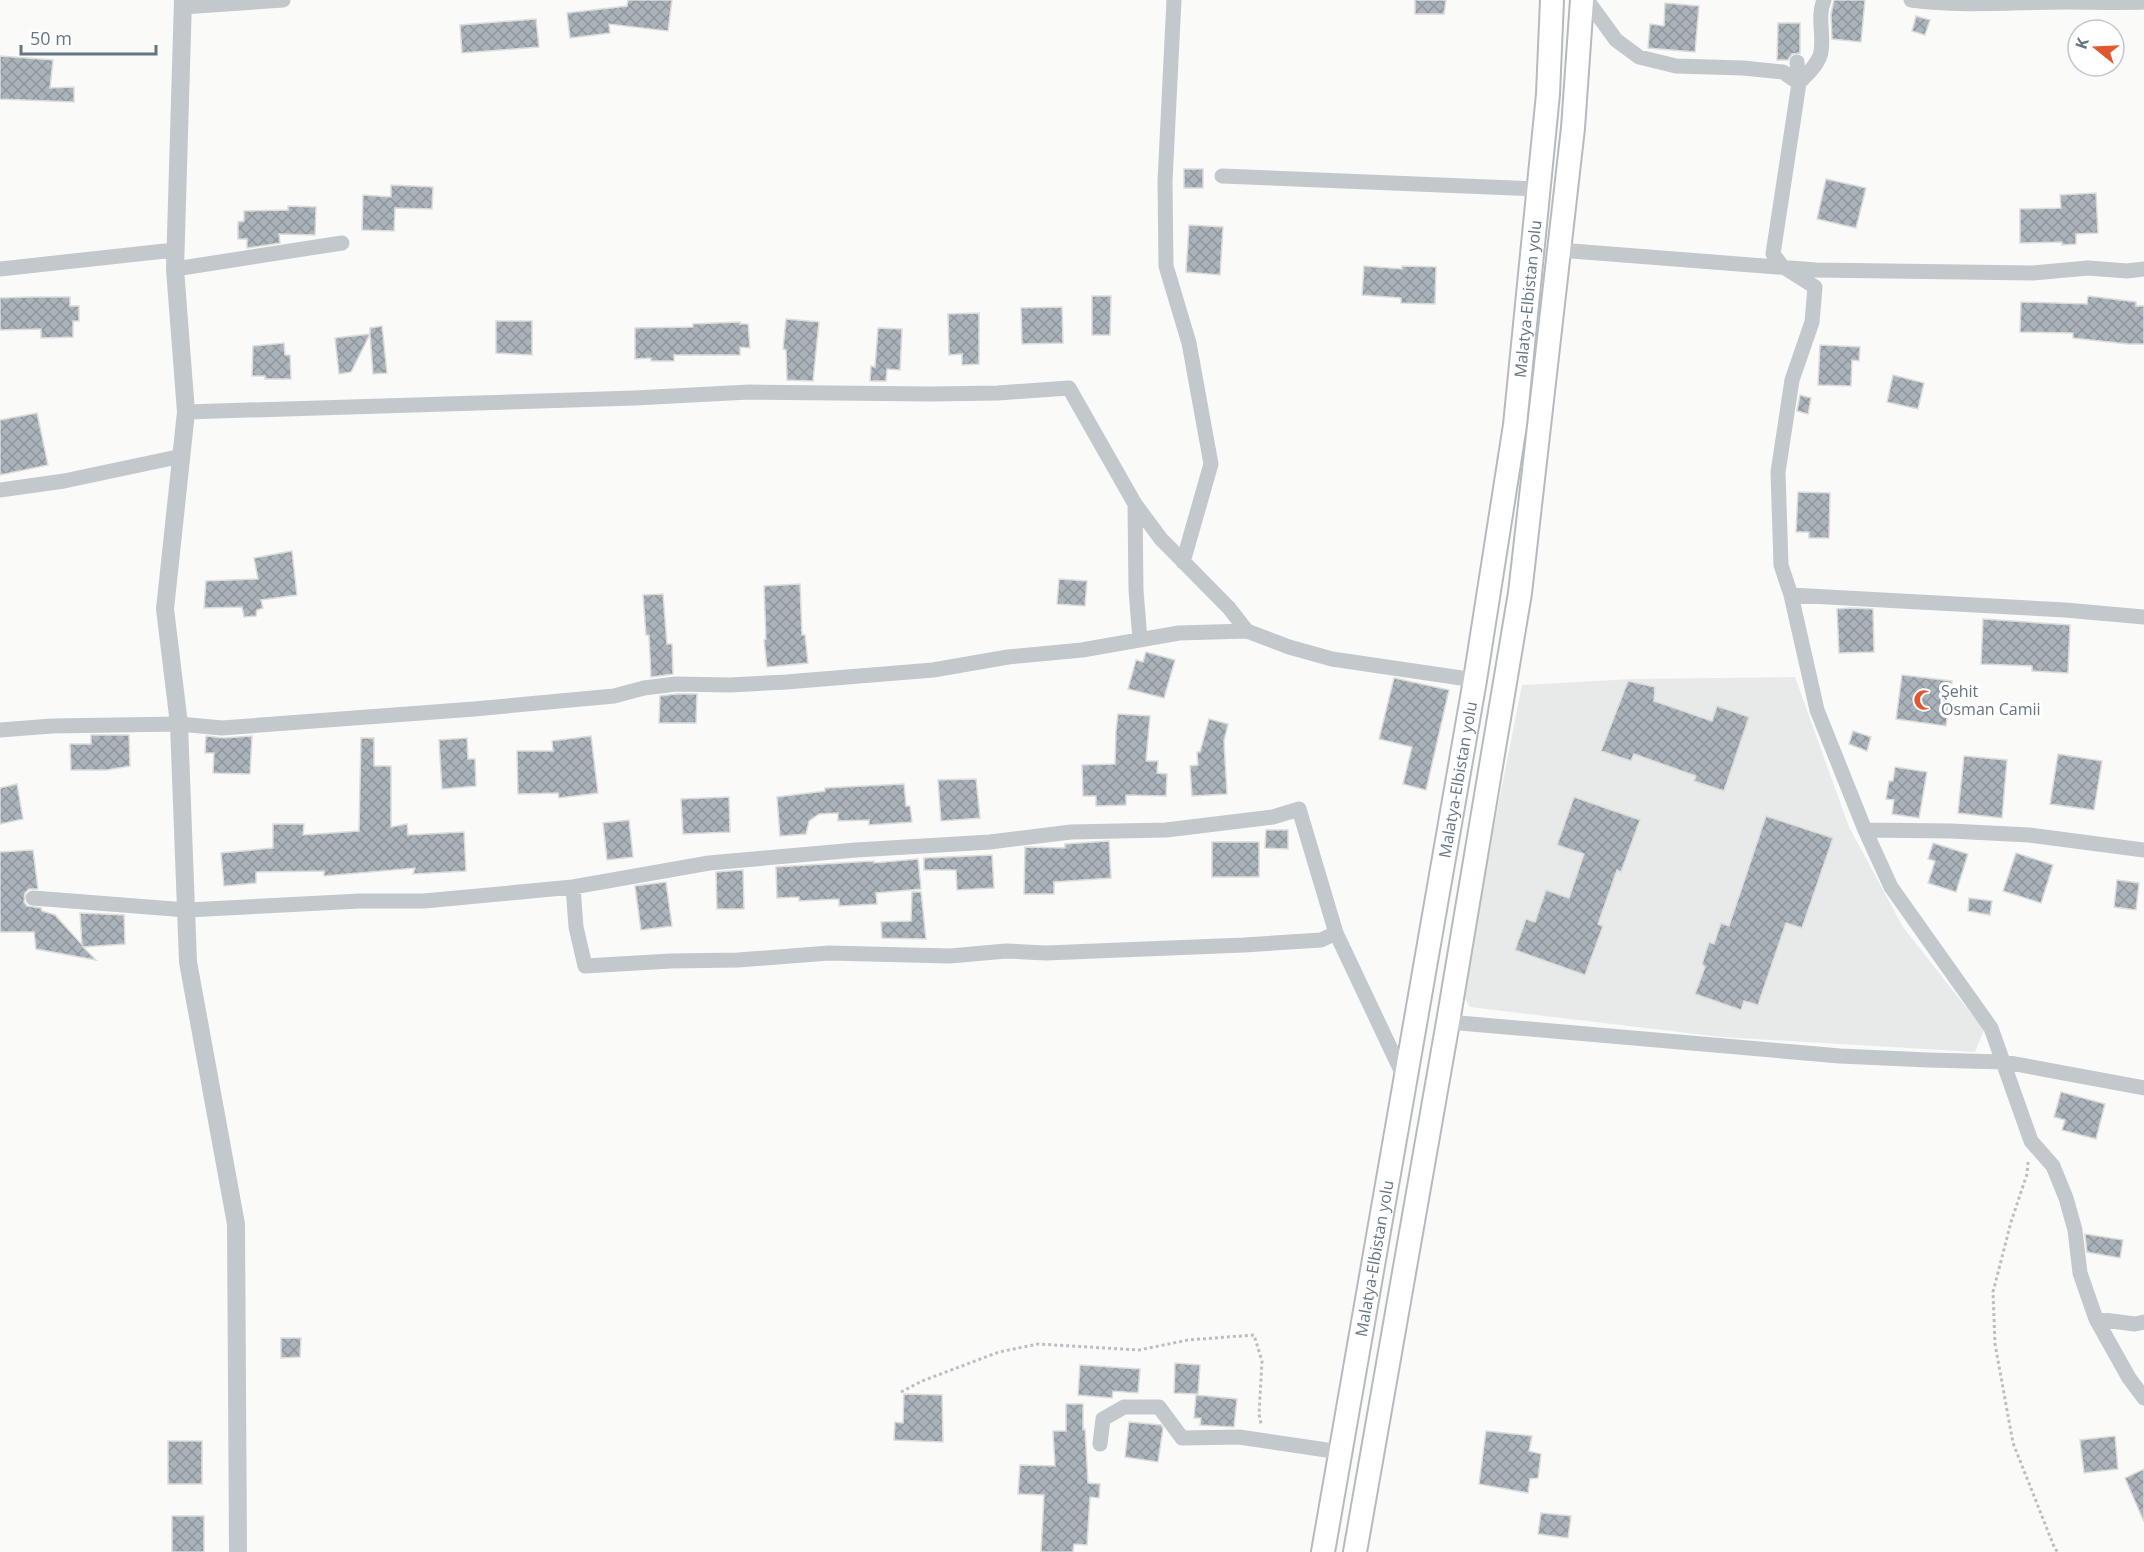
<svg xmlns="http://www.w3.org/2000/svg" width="2144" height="1552" font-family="'Open Sans',sans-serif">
  <defs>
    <pattern id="building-cross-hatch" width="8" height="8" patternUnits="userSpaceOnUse" patternTransform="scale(1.5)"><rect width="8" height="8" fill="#aab3b9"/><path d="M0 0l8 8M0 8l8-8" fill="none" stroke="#8e969c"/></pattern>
  </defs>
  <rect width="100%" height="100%" fill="#fafaf8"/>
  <path fill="#e8e9e9" d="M 1795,677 L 1849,827 L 1903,927 L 1984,1030 L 1975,1052 L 1721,1037 L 1470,1007 L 1461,992 L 1522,685 L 1633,679 Z"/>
  <path fill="url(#building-cross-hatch)" stroke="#dcdcda" stroke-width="1.5" d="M 628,0 L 672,0 L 668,31 L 609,24 L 610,33 L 570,38 L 567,13 L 627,6 Z
    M 1415,0 L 1446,0 L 1444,14 L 1415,14 Z
    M 1834,0 L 1865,0 L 1861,42 L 1832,39 L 1831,14 Z
    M 1665,3 L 1699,6 L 1695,52 L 1648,48 L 1650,24 L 1664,26 Z
    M 1916,16 L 1930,20 L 1925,35 L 1912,31 Z
    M 536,19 L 539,47 L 462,53 L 460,25 Z
    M 1778,23 L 1800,23 L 1800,53 L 1792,54 L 1788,60 L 1777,60 Z
    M 0,56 L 53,60 L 50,88 L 74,87 L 74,102 L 0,99 Z
    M 1184,169 L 1203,169 L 1203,188 L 1184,188 Z
    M 1826,179 L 1866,188 L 1856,228 L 1817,219 Z
    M 391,185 L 433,187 L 432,209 L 395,208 L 394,231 L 362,230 L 363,195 L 391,197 Z
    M 2096,193 L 2098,233 L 2076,234 L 2076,244 L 2062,245 L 2062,242 L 2020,243 L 2020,209 L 2061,208 L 2060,195 Z
    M 288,206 L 316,207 L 315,235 L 279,234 L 280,243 L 247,248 L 247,239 L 238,239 L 238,222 L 244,221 L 244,211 L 288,210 Z
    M 1189,225 L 1223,227 L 1220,275 L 1186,272 Z
    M 1364,266 L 1402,269 L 1402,266 L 1436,267 L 1435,304 L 1401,303 L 1401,298 L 1362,295 Z
    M 1092,296 L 1111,296 L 1110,335 L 1092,335 Z
    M 2088,296 L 2136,302 L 2136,306 L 2144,306 L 2144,344 L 2128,344 L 2073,338 L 2073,333 L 2020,332 L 2021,302 L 2087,304 Z
    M 31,297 L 70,297 L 70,306 L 79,306 L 79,321 L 73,321 L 73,337 L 41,338 L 41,329 L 0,330 L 0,298 Z
    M 1062,307 L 1063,343 L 1022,344 L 1021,308 Z
    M 979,313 L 979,364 L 962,365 L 962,354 L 949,355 L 948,314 Z
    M 786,319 L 819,322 L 813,381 L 787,380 L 786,350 L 783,349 Z
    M 496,321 L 532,321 L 532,355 L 496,353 Z
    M 740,322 L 740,324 L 748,324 L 750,348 L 740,347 L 740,355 L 674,355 L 674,361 L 651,361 L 651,358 L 635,359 L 635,328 L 693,327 L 693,324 Z
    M 382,326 L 387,373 L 373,374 L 370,334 L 351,372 L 339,374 L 335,338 L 370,334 L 370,328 Z
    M 878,328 L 902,329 L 900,370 L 887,369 L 886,381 L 870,381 L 871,366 L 875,367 Z
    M 284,343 L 285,355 L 290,355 L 291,379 L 265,379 L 265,376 L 252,376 L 253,346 Z
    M 1820,345 L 1860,347 L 1859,361 L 1852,360 L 1851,386 L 1818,385 Z
    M 1893,375 L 1924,383 L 1918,409 L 1887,402 Z
    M 1800,395 L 1811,398 L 1808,414 L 1797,411 Z
    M 37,413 L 48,465 L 0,475 L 0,420 Z
    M 1798,492 L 1830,493 L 1829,538 L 1809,538 L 1809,532 L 1796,532 Z
    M 292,551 L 297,595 L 261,600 L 263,608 L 257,610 L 256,616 L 244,617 L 242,607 L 204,608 L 206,581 L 258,579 L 254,558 Z
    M 1059,579 L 1087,581 L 1085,606 L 1057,604 Z
    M 800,584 L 802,635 L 805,635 L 808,663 L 767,667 L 764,640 L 766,639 L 764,586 Z
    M 663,594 L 667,644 L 672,644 L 673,674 L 651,677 L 649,635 L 646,635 L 643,595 Z
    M 1851,608 L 1873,609 L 1874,652 L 1839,653 L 1837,609 Z
    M 1983,619 L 2070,625 L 2068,673 L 2032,671 L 2032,666 L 1981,664 Z
    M 1146,652 L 1175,660 L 1164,698 L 1128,689 L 1136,660 L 1143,662 Z
    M 1902,675 L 1952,681 L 1946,726 L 1896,719 Z
    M 1394,678 L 1449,690 L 1426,790 L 1403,784 L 1412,747 L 1379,739 Z
    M 1628,681 L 1655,687 L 1654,701 L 1712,721 L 1717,706 L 1749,717 L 1724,791 L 1694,781 L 1696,776 L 1634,754 L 1631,761 L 1601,751 Z
    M 677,694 L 697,694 L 696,723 L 659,723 L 660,696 Z
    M 1118,714 L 1150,716 L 1146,761 L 1158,761 L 1157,773 L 1167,774 L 1166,796 L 1126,795 L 1126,805 L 1096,806 L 1096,796 L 1083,796 L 1082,765 L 1115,764 L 1116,731 Z
    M 1209,719 L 1228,724 L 1224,741 L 1227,794 L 1192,796 L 1190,766 L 1198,765 L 1197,752 L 1200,752 Z
    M 1853,731 L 1871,737 L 1867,751 L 1849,744 Z
    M 91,735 L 129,735 L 130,766 L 107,770 L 71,770 L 70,744 L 91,744 Z
    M 206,736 L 223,738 L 252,736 L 250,774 L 213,773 L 214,753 L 205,753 Z
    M 591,736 L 598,793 L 559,798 L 558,793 L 518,794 L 517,751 L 553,751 L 552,741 Z
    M 361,738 L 374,738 L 374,766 L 391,766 L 391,827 L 407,824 L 408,835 L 464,832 L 466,871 L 413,874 L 415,868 L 324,876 L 324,871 L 256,872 L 256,883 L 224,886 L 221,853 L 273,848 L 273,824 L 304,824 L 303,835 L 359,831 Z
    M 467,738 L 468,759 L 475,759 L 476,786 L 442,789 L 439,740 Z
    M 2058,754 L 2102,761 L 2094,810 L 2050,804 Z
    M 1964,756 L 2007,760 L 2002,818 L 1958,813 Z
    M 1895,767 L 1927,772 L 1919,818 L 1892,814 L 1894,800 L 1886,799 L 1889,781 L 1893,781 Z
    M 976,779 L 980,818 L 941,821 L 938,780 Z
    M 17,784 L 23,819 L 0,824 L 0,788 Z
    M 904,784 L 906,806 L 910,806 L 912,822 L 869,825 L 869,820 L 838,821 L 838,813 L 819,814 L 809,821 L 806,834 L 780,836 L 777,797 L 825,791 L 825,788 Z
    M 729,797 L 730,832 L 683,834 L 681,799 Z
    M 1574,797 L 1640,820 L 1621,872 L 1617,870 L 1598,924 L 1603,926 L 1585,975 L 1515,950 L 1526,919 L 1535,922 L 1546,890 L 1569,898 L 1584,854 L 1557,845 Z
    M 1766,816 L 1833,838 L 1802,928 L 1786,923 L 1758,1005 L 1744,1001 L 1741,1010 L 1695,994 L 1705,967 L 1702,964 L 1709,942 L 1714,944 L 1721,923 L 1729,926 Z
    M 629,820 L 633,857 L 607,860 L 603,823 Z
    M 1266,830 L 1288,830 L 1288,849 L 1265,848 Z
    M 1109,841 L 1111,878 L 1054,882 L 1054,894 L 1024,894 L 1025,847 L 1065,848 L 1065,844 Z
    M 1212,842 L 1259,842 L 1259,877 L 1212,877 Z
    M 1933,843 L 1968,854 L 1956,892 L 1928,883 L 1935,861 L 1928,859 Z
    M 33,850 L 38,889 L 29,889 L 25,893 L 24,902 L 27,906 L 41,908 L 42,911 L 55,915 L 82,945 L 80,913 L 124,915 L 125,944 L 83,947 L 96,960 L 36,949 L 34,932 L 0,932 L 0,852 Z
    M 2016,853 L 2053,865 L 2041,903 L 2003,891 Z
    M 992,855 L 994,888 L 957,890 L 956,870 L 924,870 L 924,858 Z
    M 918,859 L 921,889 L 876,893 L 877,904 L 839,906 L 839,899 L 799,901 L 799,897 L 777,898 L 776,867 L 874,861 L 874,863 Z
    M 743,870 L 744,909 L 717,909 L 716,872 Z
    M 2117,880 L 2139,883 L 2136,910 L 2114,907 Z
    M 666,882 L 672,926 L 641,930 L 635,886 Z
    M 912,892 L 921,892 L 926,939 L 882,938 L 881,922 L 911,921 Z
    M 1969,898 L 1992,901 L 1990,915 L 1968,911 Z
    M 2061,1092 L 2105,1104 L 2096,1139 L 2062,1130 L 2065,1120 L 2054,1117 Z
    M 2085,1234 L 2123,1240 L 2120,1258 L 2087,1252 Z
    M 281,1338 L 301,1338 L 300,1357 L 281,1358 Z
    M 1175,1363 L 1200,1365 L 1198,1394 L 1174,1393 Z
    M 1080,1365 L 1140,1369 L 1138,1393 L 1113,1391 L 1112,1398 L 1078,1395 Z
    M 904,1394 L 942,1395 L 943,1442 L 894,1440 L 895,1422 L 903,1423 Z
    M 1196,1395 L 1237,1399 L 1234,1427 L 1200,1425 L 1201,1418 L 1194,1418 Z
    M 1066,1404 L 1083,1404 L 1083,1430 L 1085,1429 L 1088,1483 L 1100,1484 L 1099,1498 L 1090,1497 L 1087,1545 L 1074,1544 L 1073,1552 L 1041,1552 L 1044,1495 L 1018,1494 L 1020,1465 L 1055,1466 L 1053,1431 L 1066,1431 Z
    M 1129,1422 L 1161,1425 L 1163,1428 L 1158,1462 L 1125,1457 Z
    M 1486,1431 L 1532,1436 L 1529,1451 L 1541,1454 L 1538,1478 L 1530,1479 L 1528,1493 L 1479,1484 Z
    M 2115,1436 L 2118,1469 L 2084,1473 L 2080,1440 Z
    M 168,1441 L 202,1441 L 202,1484 L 168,1484 Z
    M 2144,1469 L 2144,1522 L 2125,1478 Z
    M 1541,1513 L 1571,1516 L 1568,1538 L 1538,1534 Z
    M 172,1516 L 204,1516 L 204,1552 L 172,1552 Z"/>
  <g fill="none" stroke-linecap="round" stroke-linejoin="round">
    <g stroke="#b5babe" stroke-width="26">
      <g id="primary">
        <path id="s1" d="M 1323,1552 L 1475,680 L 1515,425 L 1548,94 L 1552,0"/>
        <path d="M 1355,1552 L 1448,1022 L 1520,593 L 1573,128 L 1582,0"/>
      </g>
    </g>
    <path stroke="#bbbfc2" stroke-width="3" stroke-dasharray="3 3" stroke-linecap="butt" d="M 2028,1162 L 2027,1174 L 2011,1222 L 1993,1292 L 1995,1344 L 2013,1443 L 2055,1549 L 2058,1552
      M 901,1392 L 922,1381 L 999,1352 L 1038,1344 L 1139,1350 L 1188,1340 L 1254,1335 L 1262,1361 L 1259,1414 L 1261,1424"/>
    <path stroke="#c3c8cc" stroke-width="15" d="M 1174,0 L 1165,181 L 1166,266 L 1189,343 L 1211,464 L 1183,562
      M 1587,0 L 1616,40 L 1639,57 L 1676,66 L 1743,68 L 1783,72 L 1799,83 C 1807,74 1819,64 1821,52 C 1824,34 1817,17 1824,0
      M 1911,0 C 1962,7 2014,2 2065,2 C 2091,2 2117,3 2144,2
      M 183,7 L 283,0
      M 1222,176 L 1538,189
      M 1559,250 L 1816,270 L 2033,273 L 2088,268 L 2127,271 L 2144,269
      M 0,269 L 165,251 L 175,254
      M 175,269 L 342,243
      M 186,412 L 635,398 L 749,392 L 931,394 L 998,393 L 1069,388 L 1135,504 L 1161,539 L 1229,608 L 1247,631 L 1289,647 L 1332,659 L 1475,680
      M 0,490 L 64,481 L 182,456
      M 1135,504 L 1136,590 L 1140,640
      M 1791,595 L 1781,565 L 1778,472 L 1792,380 L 1812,322 L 1815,287 L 1782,266 L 1773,254 L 1799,83 L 1797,62
      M 2144,617 L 2065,610 L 1791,595 L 1817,710 L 1865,830 L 1891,887 L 1991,1028 L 2031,1141 L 2053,1166 L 2066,1198 L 2075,1230 L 2080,1273 L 2096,1319 L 2129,1378 L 2144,1398
      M 0,730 L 52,726 L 179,724 L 222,728 L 474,709 L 614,696 L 644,688 L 676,684 L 729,685 L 786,682 L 933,670 L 1008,657 L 1082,650 L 1179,633 L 1247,631
      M 1865,830 L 1951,831 L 2029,835 L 2144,850
      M 573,887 L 576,927 L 585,966 L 671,961 L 738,960 L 829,953 L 950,956 L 1006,951 L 1046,953 L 1244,945 L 1321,940 L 1336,933
      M 33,898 L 187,910 L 360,901 L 424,901 L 573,887 L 709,863 L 856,850 L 990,842 L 1071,832 L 1166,830 L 1273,817 L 1299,809 L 1336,933 L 1405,1079
      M 1448,1022 L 1840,1056 L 1928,1060 L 2005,1062 L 2144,1088
      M 2096,1319 L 2135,1324 L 2144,1322
      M 1100,1444 L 1103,1419 L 1124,1407 L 1159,1407 L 1182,1438 L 1239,1437 L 1340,1452"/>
    <path stroke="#c3c8cc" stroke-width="18" d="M 183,0 L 175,269 L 186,412 L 165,609 L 179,724 L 188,962 L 236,1224 L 238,1552"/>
    <use href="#primary" stroke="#fff" stroke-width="22"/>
  </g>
  <defs>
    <g id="mosque-bare" transform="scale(1.62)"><path d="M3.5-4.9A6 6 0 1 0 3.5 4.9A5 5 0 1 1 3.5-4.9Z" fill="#e4572e" stroke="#fff" stroke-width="2.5" paint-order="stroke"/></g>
  </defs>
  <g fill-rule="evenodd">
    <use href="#mosque-bare" x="1924" y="700"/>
  </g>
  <g text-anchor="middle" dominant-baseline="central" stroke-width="6" stroke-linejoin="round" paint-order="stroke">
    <g font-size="16" fill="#657683" stroke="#fff">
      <text stroke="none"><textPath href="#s1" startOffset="1270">Malatya-Elbistan yolu</textPath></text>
      <text stroke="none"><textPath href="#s1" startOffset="784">Malatya-Elbistan yolu</textPath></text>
      <text stroke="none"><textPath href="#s1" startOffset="298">Malatya-Elbistan yolu</textPath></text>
    </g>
    <g font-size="16" fill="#657683" stroke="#fff" text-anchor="start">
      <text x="1941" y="691">Şehit<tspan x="1941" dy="18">Osman Camii</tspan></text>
    </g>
  </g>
  <g transform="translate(2096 48) rotate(288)"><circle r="28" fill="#ffffff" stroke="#c1c8cd" stroke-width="1.5"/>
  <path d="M0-4.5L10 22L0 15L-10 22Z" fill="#e4572e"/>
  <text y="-9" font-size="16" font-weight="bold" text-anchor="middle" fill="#657683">K</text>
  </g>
  <path d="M21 45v9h135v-9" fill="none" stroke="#657683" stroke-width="3"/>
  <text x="30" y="45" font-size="18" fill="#657683" stroke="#ffffff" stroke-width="4.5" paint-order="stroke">50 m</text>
</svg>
